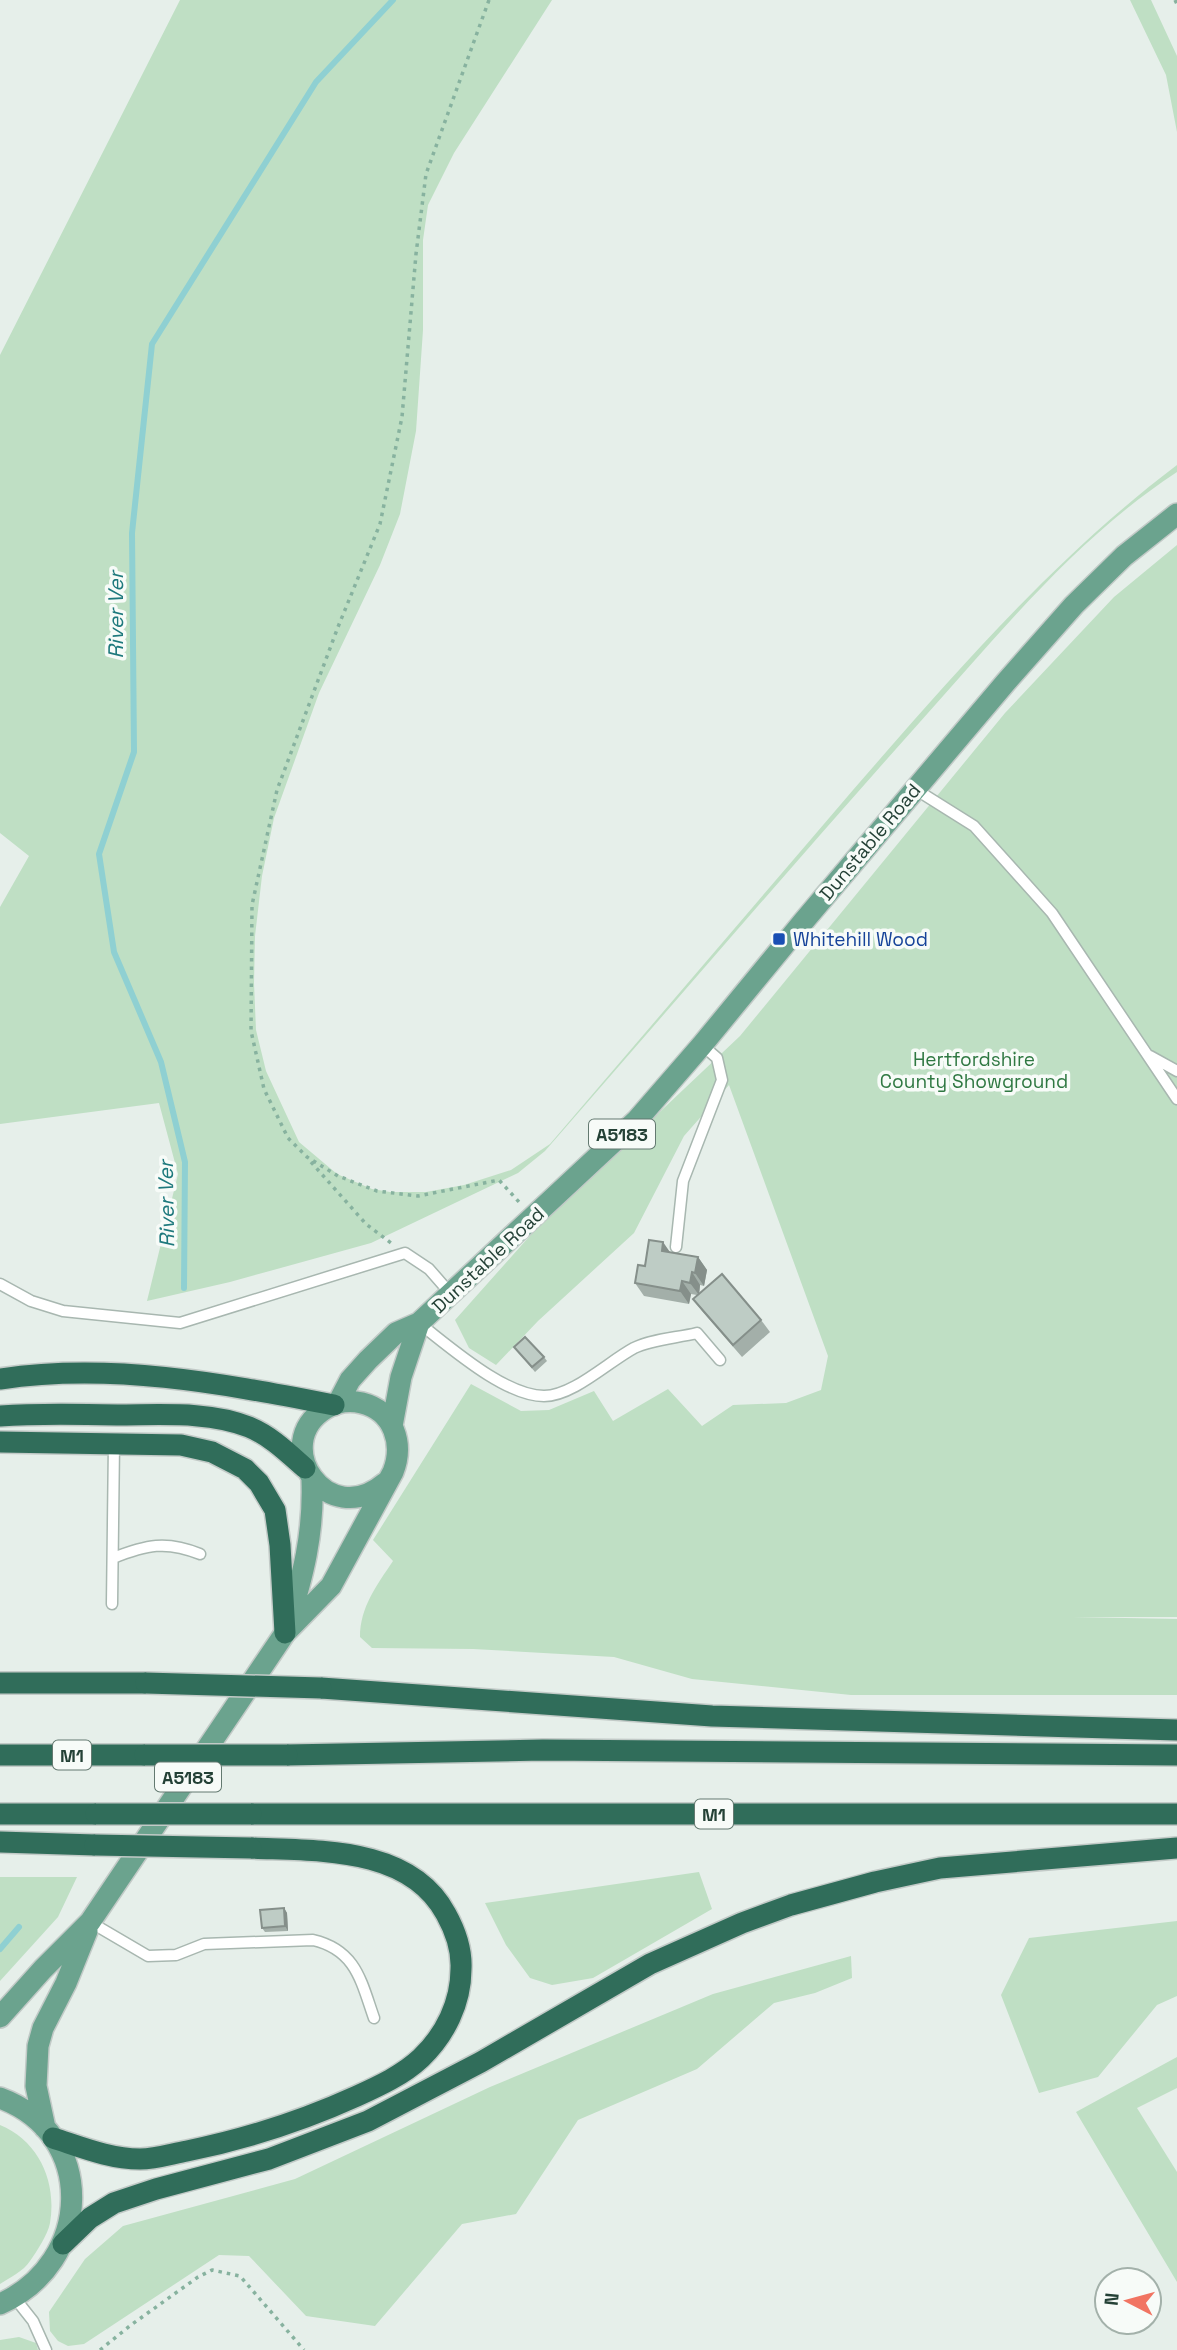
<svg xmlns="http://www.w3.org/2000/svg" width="1177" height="2350" font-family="'Space Grotesk',sans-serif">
  <rect width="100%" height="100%" fill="#e6efea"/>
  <path fill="#bfdfc4" d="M 180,0 L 552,0 L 454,153 L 428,205 L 423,240 L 423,330 L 416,431 L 400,514 L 380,565 L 319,693 L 274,818 L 262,876 L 255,936 L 254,983 L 256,1030 L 266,1071 L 299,1142 L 337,1174 L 372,1189 L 390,1192 L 426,1192 L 464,1185 L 511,1170 L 550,1144 C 651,1026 752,908 853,790 C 954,674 1054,558 1177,465 L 1177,472 C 1076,538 1000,633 920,722 C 794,863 670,1008 545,1151 L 518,1173 L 371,1243 L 230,1282 L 147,1301 L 178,1174 L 159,1103 L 0,1124 L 0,907 L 29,856 L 0,833 L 0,355 Z
    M 1130,0 L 1151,0 L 1177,56 L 1177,132 L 1166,75 Z
    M 1177,545 L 1177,1617 L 1073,1617 L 1177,1619 L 1177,1695 L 851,1695 L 692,1679 L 614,1657 L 473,1649 L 372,1648 L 360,1637 C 360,1607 377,1585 393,1561 L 373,1540 L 471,1384 L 521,1411 L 549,1410 L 594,1391 L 613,1421 L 668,1389 L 702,1426 L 733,1405 L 786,1403 L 821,1390 L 828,1356 L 729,1085 L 684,1136 L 634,1233 L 538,1321 L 496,1365 L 469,1348 L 455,1320 L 536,1229 L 740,1036 L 1005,713 L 1114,597 Z
    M 699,1872 L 712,1909 L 593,1978 L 552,1985 L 530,1978 L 506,1945 L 485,1903 Z
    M 0,1877 L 77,1877 L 58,1917 L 0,1981 Z
    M 1177,1921 L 1177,1996 L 1157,2005 L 1098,2077 L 1039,2093 L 1001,1995 L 1029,1938 Z
    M 851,1956 L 852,1978 L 815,1993 L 774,2003 L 697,2069 L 578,2120 L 516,2214 L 462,2224 L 375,2326 L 306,2316 L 249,2256 L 219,2255 L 84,2344 L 68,2346 L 58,2341 L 50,2331 L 49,2312 L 85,2259 L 123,2226 L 295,2179 L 490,2087 L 713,1994 Z
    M 1177,2057 L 1177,2088 L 1137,2108 L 1177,2172 L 1177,2282 L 1076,2112 Z
    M 0,2125 C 39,2141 57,2182 50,2223 C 48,2234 37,2251 30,2261 C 24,2271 9,2278 0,2284 Z
    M 19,2337 L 36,2343 L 38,2350 L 0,2350 L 0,2340 Z"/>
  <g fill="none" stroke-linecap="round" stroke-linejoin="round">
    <path stroke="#8fd0d2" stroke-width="6" d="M 184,1288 L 185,1162 L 161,1062 L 114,952 L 99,854 L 134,752 L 132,533 L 152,344 L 316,82 L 393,0
      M 0,1949 L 19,1927"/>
    <g stroke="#a8b7b0" stroke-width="13">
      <path id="service" d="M 915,789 L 974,826 L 1052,913 L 1177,1099
        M 1150,1056 L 1177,1071
        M 676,1247 L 683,1181 L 722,1080 L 717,1058 L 702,1045
        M 0,1284 L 31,1301 L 63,1311 L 180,1323 L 405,1253 L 429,1269 L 450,1293
        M 420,1324 C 450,1347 505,1396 544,1396 C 573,1396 608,1362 634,1348 C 652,1339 677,1338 697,1333 L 720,1360
        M 113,1558 C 146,1545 166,1540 200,1554
        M 112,1604 L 114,1443
        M 90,1922 L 148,1956 L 176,1955 L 204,1944 L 313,1940 C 356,1950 361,1981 374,2018
        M 14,2297 L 33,2321 L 46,2350"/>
    </g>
    <g stroke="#c2cac7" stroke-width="24">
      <path id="primary" d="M 338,1403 L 350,1380 L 368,1360 L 396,1333 L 419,1323 L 637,1120 L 702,1045 L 803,922 L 1006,682 L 1074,605 L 1124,556 L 1177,514
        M 392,1426 L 401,1377 L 419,1323
        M 287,1627 C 303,1576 314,1534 312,1480
        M 0,2017 L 43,1969 L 90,1922 L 285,1633 L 331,1586 L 393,1472 C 404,1444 394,1411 362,1403 C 349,1400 336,1402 325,1409 C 269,1444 327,1532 385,1483
        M 0,2098 C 98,2134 93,2263 0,2304
        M 45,2128 L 36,2086 L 38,2046 L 43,2028 L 66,1983 L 87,1931"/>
    </g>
    <g stroke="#c2cac7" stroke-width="24">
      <path id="motorway" d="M 0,1379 C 113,1362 224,1384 334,1405
        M 0,1416 C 39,1413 78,1414 117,1415 C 161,1415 209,1411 249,1427 C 271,1436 288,1453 305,1468
        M 0,1442 L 181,1445 L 212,1452 L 245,1469 L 259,1483 L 275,1510 L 280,1545 L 285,1633
        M 0,1683 L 146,1683
        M 321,1688 L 712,1716 L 1177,1730
        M 0,1755 L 145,1755
        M 287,1755 L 543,1750 L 1177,1755
        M 0,1814 L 96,1814
        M 251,1814 L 1177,1814
        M 0,1842 L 95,1845
        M 53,2138 C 81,2147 110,2159 140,2159 C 156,2159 171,2154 187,2151 C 246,2139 302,2121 357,2096 C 379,2086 403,2075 421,2058 C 445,2035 461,2003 461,1969 C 462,1949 456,1932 446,1914 C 410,1846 317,1851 251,1848
        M 63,2244 L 90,2218 L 114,2203 L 156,2189 L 269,2159 L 368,2121 L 481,2062 L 650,1964 L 742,1923 L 791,1905 L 875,1882 L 940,1868 L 1177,1848"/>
    </g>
    <path stroke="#87b29f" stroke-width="3.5" stroke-dasharray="3.5 5" stroke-linecap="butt" d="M 489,0 L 426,174 L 416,254 L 402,417 L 380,524 L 338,627 L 277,790 L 252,905 L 251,1031 L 264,1089 L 288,1138 L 307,1157 L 338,1176 L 377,1191 L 418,1196 L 499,1180 L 519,1202
      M 1175,0 L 1177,4
      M 311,1162 L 366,1224 L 391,1243
      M 100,2350 L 131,2325 L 198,2277 L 212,2270 L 240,2276 L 304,2350"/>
    <use href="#service" stroke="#fff" stroke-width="10"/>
    <use href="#primary" stroke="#6ba38e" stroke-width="21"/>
    <use href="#motorway" stroke="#306d5a" stroke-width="21"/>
    <g stroke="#c2cac7" stroke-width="24" stroke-linecap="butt">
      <path id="motorway-bridge" d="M 146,1683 L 321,1688
        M 145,1755 L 287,1755
        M 96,1814 L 251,1814
        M 95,1845 L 251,1848"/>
    </g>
    <use href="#motorway-bridge" stroke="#306d5a" stroke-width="21"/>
  </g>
  <path fill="#a3afa9" d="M 670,1252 L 698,1257 L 707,1270 L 704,1286 L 700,1285 L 699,1294 L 761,1320 L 770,1332 L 742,1357 L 702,1311 L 693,1299 L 697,1295 L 691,1294 L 689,1304 L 644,1296 L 635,1283 L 645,1266 Z
    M 514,1347 L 544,1357 L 547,1361 L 535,1372 Z
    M 284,1908 L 287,1913 L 288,1931 L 265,1932 L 262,1928 Z"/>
  <path fill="#858f8a" d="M 663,1242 L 672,1255 L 662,1251 Z
    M 698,1257 L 707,1270 L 704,1286 L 695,1273 Z
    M 692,1272 L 700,1285 L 699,1295 L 690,1283 Z
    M 682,1281 L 691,1294 L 689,1304 L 680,1291 Z
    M 284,1908 L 287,1913 L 288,1931 L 285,1926 Z"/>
  <path fill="#beccc5" stroke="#858f8a" stroke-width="2" d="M 649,1240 L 663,1242 L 662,1251 L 698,1257 L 695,1273 L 692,1272 L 690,1283 L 682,1281 L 680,1291 L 635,1283 L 638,1265 L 645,1266 Z
    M 722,1274 L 761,1320 L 733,1345 L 693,1299 Z
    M 525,1337 L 544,1357 L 532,1367 L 514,1347 Z
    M 284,1908 L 285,1926 L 262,1928 L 260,1910 Z"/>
  <rect fill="#1a4fb4" stroke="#f7fbf8" stroke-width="2.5" x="772" y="932" width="14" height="14" rx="3.5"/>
  <g text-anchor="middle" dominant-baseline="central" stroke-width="7" stroke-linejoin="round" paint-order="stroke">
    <g fill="#f7fbf8" stroke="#637970" stroke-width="2">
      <rect x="589" y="1119.5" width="66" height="29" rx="5"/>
      <rect x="53" y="1740.5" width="38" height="29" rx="5"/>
      <rect x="155" y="1762.5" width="66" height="29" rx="5"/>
      <rect x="695" y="1799.5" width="38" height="29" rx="5"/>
    </g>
    <g font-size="18" font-weight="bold" fill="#244136">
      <text x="622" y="1134">A5183</text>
      <text x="72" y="1755">M1</text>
      <text x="188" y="1777">A5183</text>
      <text x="714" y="1814">M1</text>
    </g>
    <g font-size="19" fill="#244136" stroke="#f7fbf8">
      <text transform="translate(870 842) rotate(-50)">Dunstable Road</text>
      <text transform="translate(488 1260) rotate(-43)">Dunstable Road</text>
    </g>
    <g font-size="19" fill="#164399" stroke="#f7fbf8" text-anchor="start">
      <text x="793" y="939">Whitehill Wood</text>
    </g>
    <g font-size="19" fill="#2f7842" stroke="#f7fbf8">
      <text x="974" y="1059">Hertfordshire<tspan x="974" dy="22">County Showground</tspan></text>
    </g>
    <g font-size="21" font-style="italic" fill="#1e797d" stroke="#f7fbf8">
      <text transform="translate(115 615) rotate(-90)">River Ver</text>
      <text transform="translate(166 1204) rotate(-91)">River Ver</text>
    </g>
  </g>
  <g transform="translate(1128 2301) rotate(276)"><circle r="33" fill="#f7fbf8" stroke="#a3b1aa" stroke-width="2"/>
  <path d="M0-5L12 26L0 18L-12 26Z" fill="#f17462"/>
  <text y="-10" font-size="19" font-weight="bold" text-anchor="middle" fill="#244136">N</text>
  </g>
</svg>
